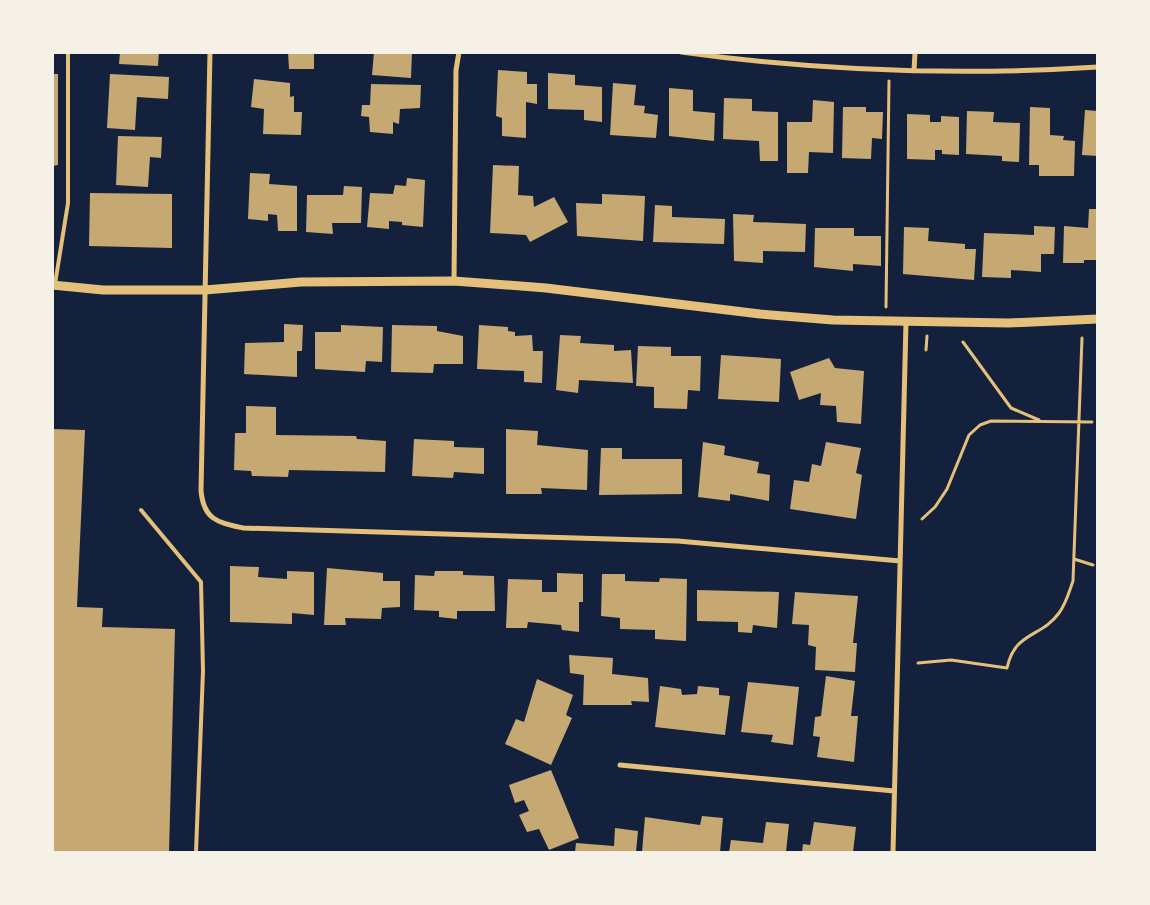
<svg xmlns="http://www.w3.org/2000/svg" width="1150" height="905" font-family="'Source Sans 3',sans-serif">
  <rect width="100%" height="100%" fill="#14213d"/>
  <path fill="#c6a872" d="M 120,52 L 159,52 L 158,66 L 119,64 Z
    M 288,52 L 314,52 L 314,69 L 289,69 Z
    M 374,52 L 412,52 L 411,78 L 372,75 Z
    M 498,70 L 527,72 L 527,84 L 537,84 L 537,104 L 526,102 L 526,138 L 502,136 L 502,118 L 496,116 Z
    M 548,73 L 575,75 L 575,85 L 602,87 L 602,122 L 584,120 L 584,110 L 548,109 Z
    M 52,74 L 58,74 L 58,165 L 52,166 Z
    M 110,74 L 169,77 L 168,99 L 137,97 L 135,130 L 107,128 Z
    M 254,79 L 290,83 L 290,97 L 294,96 L 294,112 L 302,112 L 301,135 L 263,134 L 264,109 L 251,107 Z
    M 613,83 L 636,85 L 634,105 L 645,106 L 644,113 L 658,115 L 656,138 L 610,135 Z
    M 371,84 L 421,85 L 420,108 L 400,109 L 399,124 L 393,122 L 393,134 L 370,132 L 369,117 L 361,116 L 362,105 L 370,105 Z
    M 669,88 L 693,90 L 693,111 L 715,113 L 714,141 L 669,136 Z
    M 724,98 L 752,99 L 752,111 L 778,112 L 778,161 L 760,161 L 759,141 L 723,139 Z
    M 813,100 L 834,102 L 833,153 L 809,152 L 808,173 L 787,173 L 787,122 L 812,122 Z
    M 843,107 L 866,107 L 866,112 L 883,112 L 882,139 L 872,138 L 871,159 L 842,158 Z
    M 1030,107 L 1050,108 L 1050,135 L 1064,136 L 1063,140 L 1075,141 L 1074,176 L 1039,176 L 1039,165 L 1029,165 Z
    M 1085,110 L 1098,111 L 1098,156 L 1082,155 Z
    M 967,111 L 994,112 L 993,122 L 1020,123 L 1019,162 L 1002,161 L 1002,156 L 966,154 Z
    M 907,114 L 930,115 L 930,122 L 941,122 L 941,116 L 959,117 L 959,155 L 942,154 L 942,150 L 935,150 L 935,160 L 907,159 Z
    M 118,136 L 162,137 L 161,158 L 150,157 L 148,187 L 116,185 Z
    M 493,165 L 519,166 L 518,195 L 533,196 L 534,207 L 554,197 L 568,222 L 530,242 L 526,235 L 490,233 Z
    M 250,173 L 270,174 L 269,184 L 297,186 L 297,231 L 278,231 L 277,215 L 268,214 L 268,221 L 248,219 Z
    M 407,178 L 425,180 L 423,227 L 402,225 L 402,222 L 389,221 L 389,229 L 367,227 L 370,193 L 393,194 L 395,185 L 406,186 Z
    M 344,186 L 362,187 L 361,223 L 332,223 L 333,234 L 306,232 L 307,195 L 343,195 Z
    M 90,193 L 172,194 L 172,248 L 89,246 Z
    M 602,194 L 645,196 L 643,241 L 577,236 L 576,203 L 602,204 Z
    M 655,205 L 672,206 L 672,217 L 725,219 L 724,244 L 653,242 Z
    M 1089,209 L 1098,209 L 1098,260 L 1084,260 L 1084,263 L 1063,263 L 1064,226 L 1088,228 Z
    M 733,214 L 754,215 L 753,222 L 806,224 L 805,252 L 763,251 L 763,263 L 734,261 Z
    M 1034,226 L 1055,227 L 1054,254 L 1041,254 L 1041,272 L 1011,270 L 1011,278 L 982,277 L 984,233 L 1034,235 Z
    M 904,227 L 929,228 L 928,241 L 965,244 L 965,249 L 976,249 L 974,280 L 903,274 Z
    M 815,228 L 854,228 L 854,236 L 881,236 L 881,266 L 853,264 L 853,271 L 814,267 Z
    M 284,324 L 303,325 L 302,351 L 297,351 L 297,377 L 244,374 L 245,343 L 284,342 Z
    M 341,325 L 383,327 L 382,362 L 366,361 L 365,372 L 315,369 L 315,332 L 341,332 Z
    M 392,325 L 437,326 L 437,331 L 463,336 L 463,364 L 434,364 L 433,373 L 391,372 Z
    M 479,325 L 508,327 L 508,331 L 515,332 L 515,336 L 532,335 L 533,351 L 543,351 L 542,383 L 524,382 L 524,371 L 477,369 Z
    M 560,335 L 581,336 L 580,343 L 614,345 L 614,351 L 631,350 L 633,383 L 579,380 L 578,393 L 556,390 Z
    M 638,346 L 671,347 L 671,356 L 701,356 L 700,391 L 688,390 L 687,409 L 654,408 L 654,387 L 636,386 Z
    M 721,355 L 781,359 L 779,402 L 718,399 Z
    M 829,358 L 835,368 L 864,371 L 861,424 L 837,422 L 836,406 L 820,405 L 821,393 L 799,400 L 790,372 Z
    M 246,406 L 276,407 L 276,435 L 356,436 L 357,439 L 386,441 L 385,472 L 289,470 L 288,477 L 252,476 L 251,471 L 234,470 L 235,433 L 246,433 Z
    M 52,429 L 85,430 L 77,607 L 103,608 L 102,627 L 175,629 L 169,852 L 52,852 Z
    M 506,429 L 538,431 L 537,445 L 588,450 L 587,490 L 541,488 L 542,494 L 506,494 Z
    M 414,439 L 454,441 L 454,447 L 484,448 L 484,474 L 454,472 L 453,478 L 412,476 Z
    M 703,442 L 725,446 L 724,455 L 759,462 L 757,473 L 770,475 L 769,501 L 730,494 L 730,501 L 698,497 Z
    M 826,442 L 861,448 L 856,473 L 862,475 L 856,519 L 790,509 L 794,480 L 809,482 L 812,464 L 821,466 Z
    M 601,448 L 622,448 L 622,459 L 682,459 L 682,494 L 599,495 Z
    M 230,566 L 259,567 L 258,577 L 287,579 L 287,571 L 314,572 L 314,615 L 292,613 L 292,624 L 230,622 Z
    M 327,568 L 383,573 L 383,581 L 400,581 L 400,607 L 382,608 L 381,619 L 345,618 L 346,625 L 324,625 Z
    M 435,571 L 463,571 L 463,575 L 494,576 L 495,611 L 457,611 L 457,619 L 439,617 L 439,611 L 414,610 L 415,575 L 434,576 Z
    M 557,573 L 583,574 L 583,602 L 579,602 L 579,632 L 562,630 L 561,625 L 528,622 L 527,628 L 506,628 L 508,579 L 542,580 L 542,592 L 557,592 Z
    M 602,574 L 625,574 L 625,581 L 659,582 L 660,578 L 687,579 L 686,641 L 655,639 L 655,630 L 620,629 L 620,618 L 601,616 Z
    M 697,590 L 779,592 L 777,628 L 753,625 L 752,633 L 738,632 L 738,622 L 697,621 Z
    M 795,592 L 858,596 L 853,643 L 857,643 L 855,672 L 815,670 L 816,647 L 808,645 L 809,625 L 792,624 Z
    M 569,655 L 613,658 L 612,674 L 648,678 L 649,702 L 631,701 L 632,705 L 583,705 L 584,675 L 570,673 Z
    M 826,676 L 855,681 L 851,716 L 858,716 L 854,762 L 817,757 L 820,737 L 813,736 L 815,717 L 821,716 Z
    M 537,679 L 573,695 L 566,715 L 572,718 L 551,765 L 505,744 L 516,719 L 524,722 Z
    M 748,682 L 799,687 L 793,745 L 771,742 L 773,735 L 741,732 Z
    M 660,686 L 681,689 L 682,695 L 697,694 L 698,686 L 719,688 L 719,695 L 730,696 L 725,735 L 655,727 Z
    M 551,770 L 579,838 L 549,850 L 539,829 L 527,832 L 519,815 L 529,811 L 524,800 L 515,803 L 509,785 Z
    M 702,816 L 723,818 L 720,852 L 642,852 L 645,817 L 700,825 Z
    M 766,822 L 789,824 L 786,852 L 729,852 L 731,840 L 763,843 Z
    M 814,822 L 856,827 L 853,852 L 802,852 L 803,844 L 810,845 Z
    M 615,828 L 638,831 L 636,852 L 575,852 L 576,843 L 614,846 Z"/>
  <g fill="none" stroke-linecap="round" stroke-linejoin="round">
    <path stroke="#e5c07b" stroke-width="3" d="M 886,307 L 889,81
      M 963,342 L 1011,408 L 1039,420
      M 926,350 L 927,336
      M 922,519 L 935,507 L 947,489 L 969,435 L 980,425 L 991,421 L 1092,422
      M 1074,559 L 1093,565
      M 918,663 L 951,660 L 1007,668 C 1015,631 1041,638 1059,613 C 1066,604 1069,592 1073,581 L 1082,338"/>
    <path stroke="#e5c07b" stroke-width="4" d="M 55,284 L 68,203 L 68,52
      M 141,510 L 201,582 L 203,671 L 196,852"/>
    <path stroke="#e5c07b" stroke-width="5" d="M 210,52 L 201,491 C 204,520 217,522 243,528 L 678,541 L 900,561
      M 681,52 C 819,71 959,76 1098,67
      M 914,71 L 915,52
      M 454,281 L 456,70 L 459,52
      M 620,765 L 894,791
      M 893,852 L 906,322"/>
    <path stroke="#e5c07b" stroke-width="9" d="M 52,285 L 103,290 L 205,290 L 301,282 L 454,281 L 546,288 L 760,314 L 833,320 L 1009,323 L 1098,319"/>
  </g>
  <rect width="1150" height="905" fill="none" stroke="#f6f1e7" stroke-width="108"/>
</svg>
